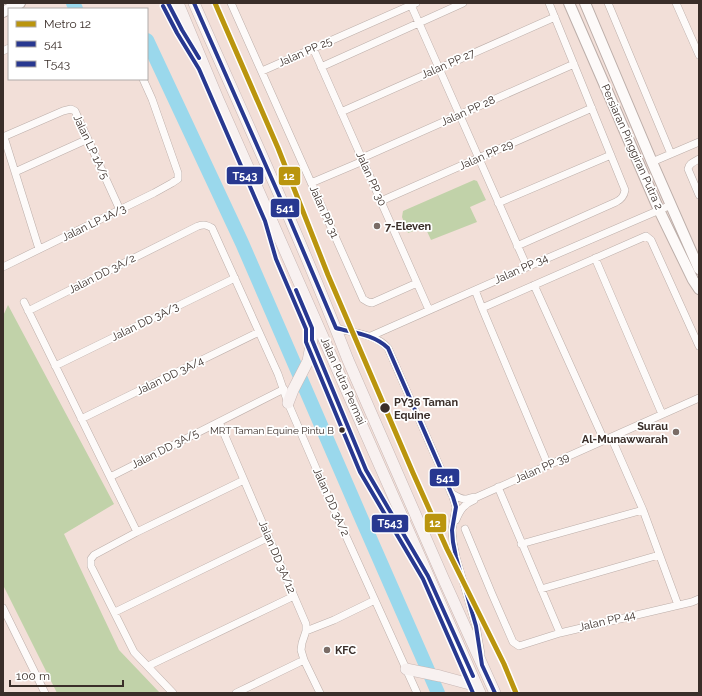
<svg xmlns="http://www.w3.org/2000/svg" width="702" height="696" font-family="Raleway,sans-serif">
  <rect width="100%" height="100%" fill="#f2dfd8"/>
  <path fill="#c1d2a9" d="M 474,180 L 477,181 L 486,200 L 470,207 L 477,222 L 431,240 L 425,227 L 408,233 L 402,217 L 403,211 Z
    M 8,305 L 114,504 L 64,534 L 119,650 L 160,693 L 57,693 L 3,585 L 3,316 Z"/>
  <g fill="none" stroke-linecap="round" stroke-linejoin="round">
    <path stroke="#9ad8ec" stroke-width="14" d="M 73,3 L 76,9
      M 147,40 L 242,243 L 363,522 L 438,693"/>
    <g stroke="#bcaea9" stroke-width="8">
      <path id="street" d="M 231,3 L 363,299 L 368,302 L 372,303 L 417,283
        M 608,3 L 671,154
        M 676,3 L 699,55
        M 411,5 L 527,267
        M 313,48 L 429,310
        M 3,51 L 9,48
        M 321,67 L 463,3
        M 262,71 L 416,3
        M 341,112 L 555,17
        M 3,137 L 63,111 L 71,109 L 75,111 L 120,210
        M 4,137 L 39,249
        M 362,158 L 574,64
        M 699,159 C 694,162 689,163 688,169 L 699,195
        M 652,162 L 699,142
        M 15,172 L 88,139
        M 311,183 L 363,161
        M 381,201 L 592,108
        M 498,203 L 611,155
        M 517,246 L 616,202 C 622,199 624,196 625,190 L 549,3
        M 595,258 L 662,414
        M 3,267 L 154,193 L 172,183 L 178,179 L 178,173 L 152,99 L 143,79
        M 534,285 L 604,440
        M 475,290 L 482,308 L 548,465
        M 24,302 L 137,532
        M 482,308 L 646,236 L 651,240 L 699,346
        M 28,311 L 198,226 C 204,224 207,225 212,228 L 278,374 L 288,403 L 331,503 L 417,693
        M 336,328 C 354,334 375,333 388,348 L 453,497 L 456,507 L 452,530 L 453,542 L 456,557 L 476,626 L 481,654
        M 371,336 L 527,267 L 671,205
        M 55,366 L 235,278
        M 81,419 L 259,332
        M 219,422 L 306,624 L 306,631 L 302,643 L 301,650 L 304,660 L 320,693
        M 611,437 L 643,510 L 678,605
        M 110,477 L 284,389
        M 498,487 L 560,633
        M 451,493 C 456,496 461,500 467,499 C 471,498 472,497 477,497 L 699,398
        M 456,520 C 460,510 464,504 474,500
        M 465,529 L 492,594 L 513,642 L 519,646 L 560,633 L 692,602 L 699,599
        M 521,544 L 643,510
        M 541,589 L 659,555
        M 3,608 L 45,693
        M 115,612 L 269,537
        M 306,631 L 334,620 L 375,600
        M 148,666 L 294,596
        M 173,693 L 134,652 L 91,566 L 91,559 L 94,555 L 137,532 L 244,480
        M 236,693 L 304,660"/>
    </g>
    <g stroke="#bcaea9" stroke-width="12">
      <path id="secondary" d="M 569,3 L 659,210 L 693,280 L 699,289
        M 585,3 L 652,162 L 699,269
        M 3,12 L 20,3"/>
    </g>
    <g stroke="#c9b8b5" stroke-width="12">
      <path id="primary" d="M 168,3 L 181,28
        M 178,3 L 218,99 L 480,693
        M 194,3 C 246,121 301,239 348,360 L 444,580 L 495,693
        M 288,403 L 293,390 L 308,361 L 312,340 L 312,328 L 308,317
        M 406,669 L 440,676 L 477,686"/>
    </g>
    <use href="#street" stroke="#fdfaf9" stroke-width="7"/>
    <use href="#secondary" stroke="#fdfaf9" stroke-width="10"/>
    <use href="#primary" stroke="#f8f1f0" stroke-width="11"/>
    <g stroke="#fff" stroke-width="7">
      <path id="bus-1" d="M 168,3 L 182,30 L 199,58
        M 194,3 L 290,220 L 336,328 C 354,333 373,334 388,348 L 453,497 L 456,507 L 452,530 L 453,542 L 456,557 L 476,626 L 482,665 L 495,693
        M 296,290 L 312,328 L 312,340 L 366,470 L 428,576 L 473,676"/>
    </g>
    <g stroke="#fff" stroke-width="7">
      <path id="bus-2" d="M 163,6 L 177,33 L 199,69 L 265,221 L 276,259 L 306,329 L 306,342 L 360,472 L 423,579 L 473,693"/>
    </g>
    <use href="#bus-1" stroke="#283890" stroke-width="4"/>
    <use href="#bus-2" stroke="#283890" stroke-width="4"/>
    <g stroke="#fff" stroke-width="8">
      <path id="metro-1" d="M 215,3 L 278,148 L 328,275 L 413,473 L 447,549 L 504,664 L 516,693"/>
    </g>
    <use href="#metro-1" stroke="#ba950e" stroke-width="5"/>
  </g>
  <g fill="#7a6c66" stroke="#fff" stroke-width="1.5">
    <circle cx="377" cy="226" r="4"/>
    <circle cx="676" cy="432" r="4"/>
    <circle cx="327" cy="650" r="4"/>
  </g>
  <g fill="#3a2e29" stroke="#fff" stroke-width="1.5">
    <circle cx="385" cy="408" r="5.5"/>
    <circle cx="342" cy="430" r="3.5"/>
  </g>
  <g text-anchor="middle" dominant-baseline="central" stroke-width="3.5" stroke-linejoin="round" paint-order="stroke">
    <g font-size="10" fill="#3a2e29" stroke="#fff" text-anchor="end">
      <text x="334" y="430">MRT Taman Equine Pintu B</text>
    </g>
    <g font-size="11" fill="#3a2e29" stroke="#fff">
      <text transform="translate(305 52) rotate(-24)">Jalan PP 25</text>
      <text transform="translate(448 64) rotate(-24)">Jalan PP 27</text>
      <text transform="translate(468 111) rotate(-24)">Jalan PP 28</text>
      <text transform="translate(91 147) rotate(65)">Jalan LP 1A/5</text>
      <text transform="translate(632 147) rotate(66)">Persiaran Pinggiran Putra 2</text>
      <text transform="translate(486 155) rotate(-24)">Jalan PP 29</text>
      <text transform="translate(371 179) rotate(66)">Jalan PP 30</text>
      <text transform="translate(324 212) rotate(66)">Jalan PP 31</text>
      <text transform="translate(94 223) rotate(-26)">Jalan LP 1A/3</text>
      <text transform="translate(521 269) rotate(-24)">Jalan PP 34</text>
      <text transform="translate(102 274) rotate(-27)">Jalan DD 3A/2</text>
      <text transform="translate(145 322) rotate(-26)">Jalan DD 3A/3</text>
      <text transform="translate(170 376) rotate(-26)">Jalan DD 3A/4</text>
      <text transform="translate(343 381) rotate(66)">Jalan Putra Permai</text>
      <text transform="translate(165 449) rotate(-27)">Jalan DD 3A/5</text>
      <text transform="translate(542 468) rotate(-24)">Jalan PP 39</text>
      <text transform="translate(331 502) rotate(66)">Jalan DD 3A/2</text>
      <text transform="translate(277 557) rotate(67)">Jalan DD 3A/12</text>
      <text transform="translate(607 621) rotate(-13)">Jalan PP 44</text>
    </g>
    <g font-size="11" font-weight="bold" fill="#3a2e29" stroke="#fff" text-anchor="start">
      <text x="385" y="226">7-Eleven</text>
      <text x="668" y="426" text-anchor="end">Surau<tspan x="668" dy="13">Al-Munawwarah</tspan></text>
      <text x="335" y="650">KFC</text>
    </g>
    <g font-size="11" font-weight="bold" fill="#3a2e29" stroke="#fff" text-anchor="start">
      <text x="394" y="402">PY36 Taman<tspan x="394" dy="13">Equine</tspan></text>
    </g>
  </g>
  <g stroke="#fff" stroke-width="1.5">
    <rect x="226" y="166" width="38" height="19" rx="4" fill="#283890"/>
    <rect x="278" y="166" width="23" height="20" rx="4" fill="#ba950e"/>
    <rect x="270" y="198" width="30" height="20" rx="4" fill="#283890"/>
    <rect x="429" y="468" width="31" height="19" rx="4" fill="#283890"/>
    <rect x="424" y="513" width="23" height="20" rx="4" fill="#ba950e"/>
    <rect x="371" y="514" width="38" height="19" rx="4" fill="#283890"/>
  </g>
  <g font-size="11" text-anchor="middle" font-weight="bold" fill="#fff">
    <text x="245" y="180">T543</text>
    <text x="289" y="180">12</text>
    <text x="285" y="212">541</text>
    <text x="445" y="482">541</text>
    <text x="435" y="527">12</text>
    <text x="390" y="527">T543</text>
  </g>
  <rect width="702" height="696" fill="none" stroke="#3a2e29" stroke-width="8"/>
  <rect x="8" y="8" width="140" height="72" fill="#ffffff" stroke="#b0aba9"/>
  <rect x="16" y="21" width="20" height="6" fill="#ba950e" stroke="#b0aba9"/>
  <text x="44" y="28" font-size="12" fill="#3a2e29">Metro 12</text>
  <rect x="16" y="41" width="20" height="6" fill="#283890" stroke="#b0aba9"/>
  <text x="44" y="48" font-size="12" fill="#3a2e29">541</text>
  <rect x="16" y="61" width="20" height="6" fill="#283890" stroke="#b0aba9"/>
  <text x="44" y="68" font-size="12" fill="#3a2e29">T543</text>
  <path d="M10 680v6h113v-6" fill="none" stroke="#3a2e29" stroke-width="2"/>
  <text x="16" y="680" font-size="12" fill="#3a2e29" stroke="#ffffff" stroke-width="3" paint-order="stroke">100 m</text>
</svg>
